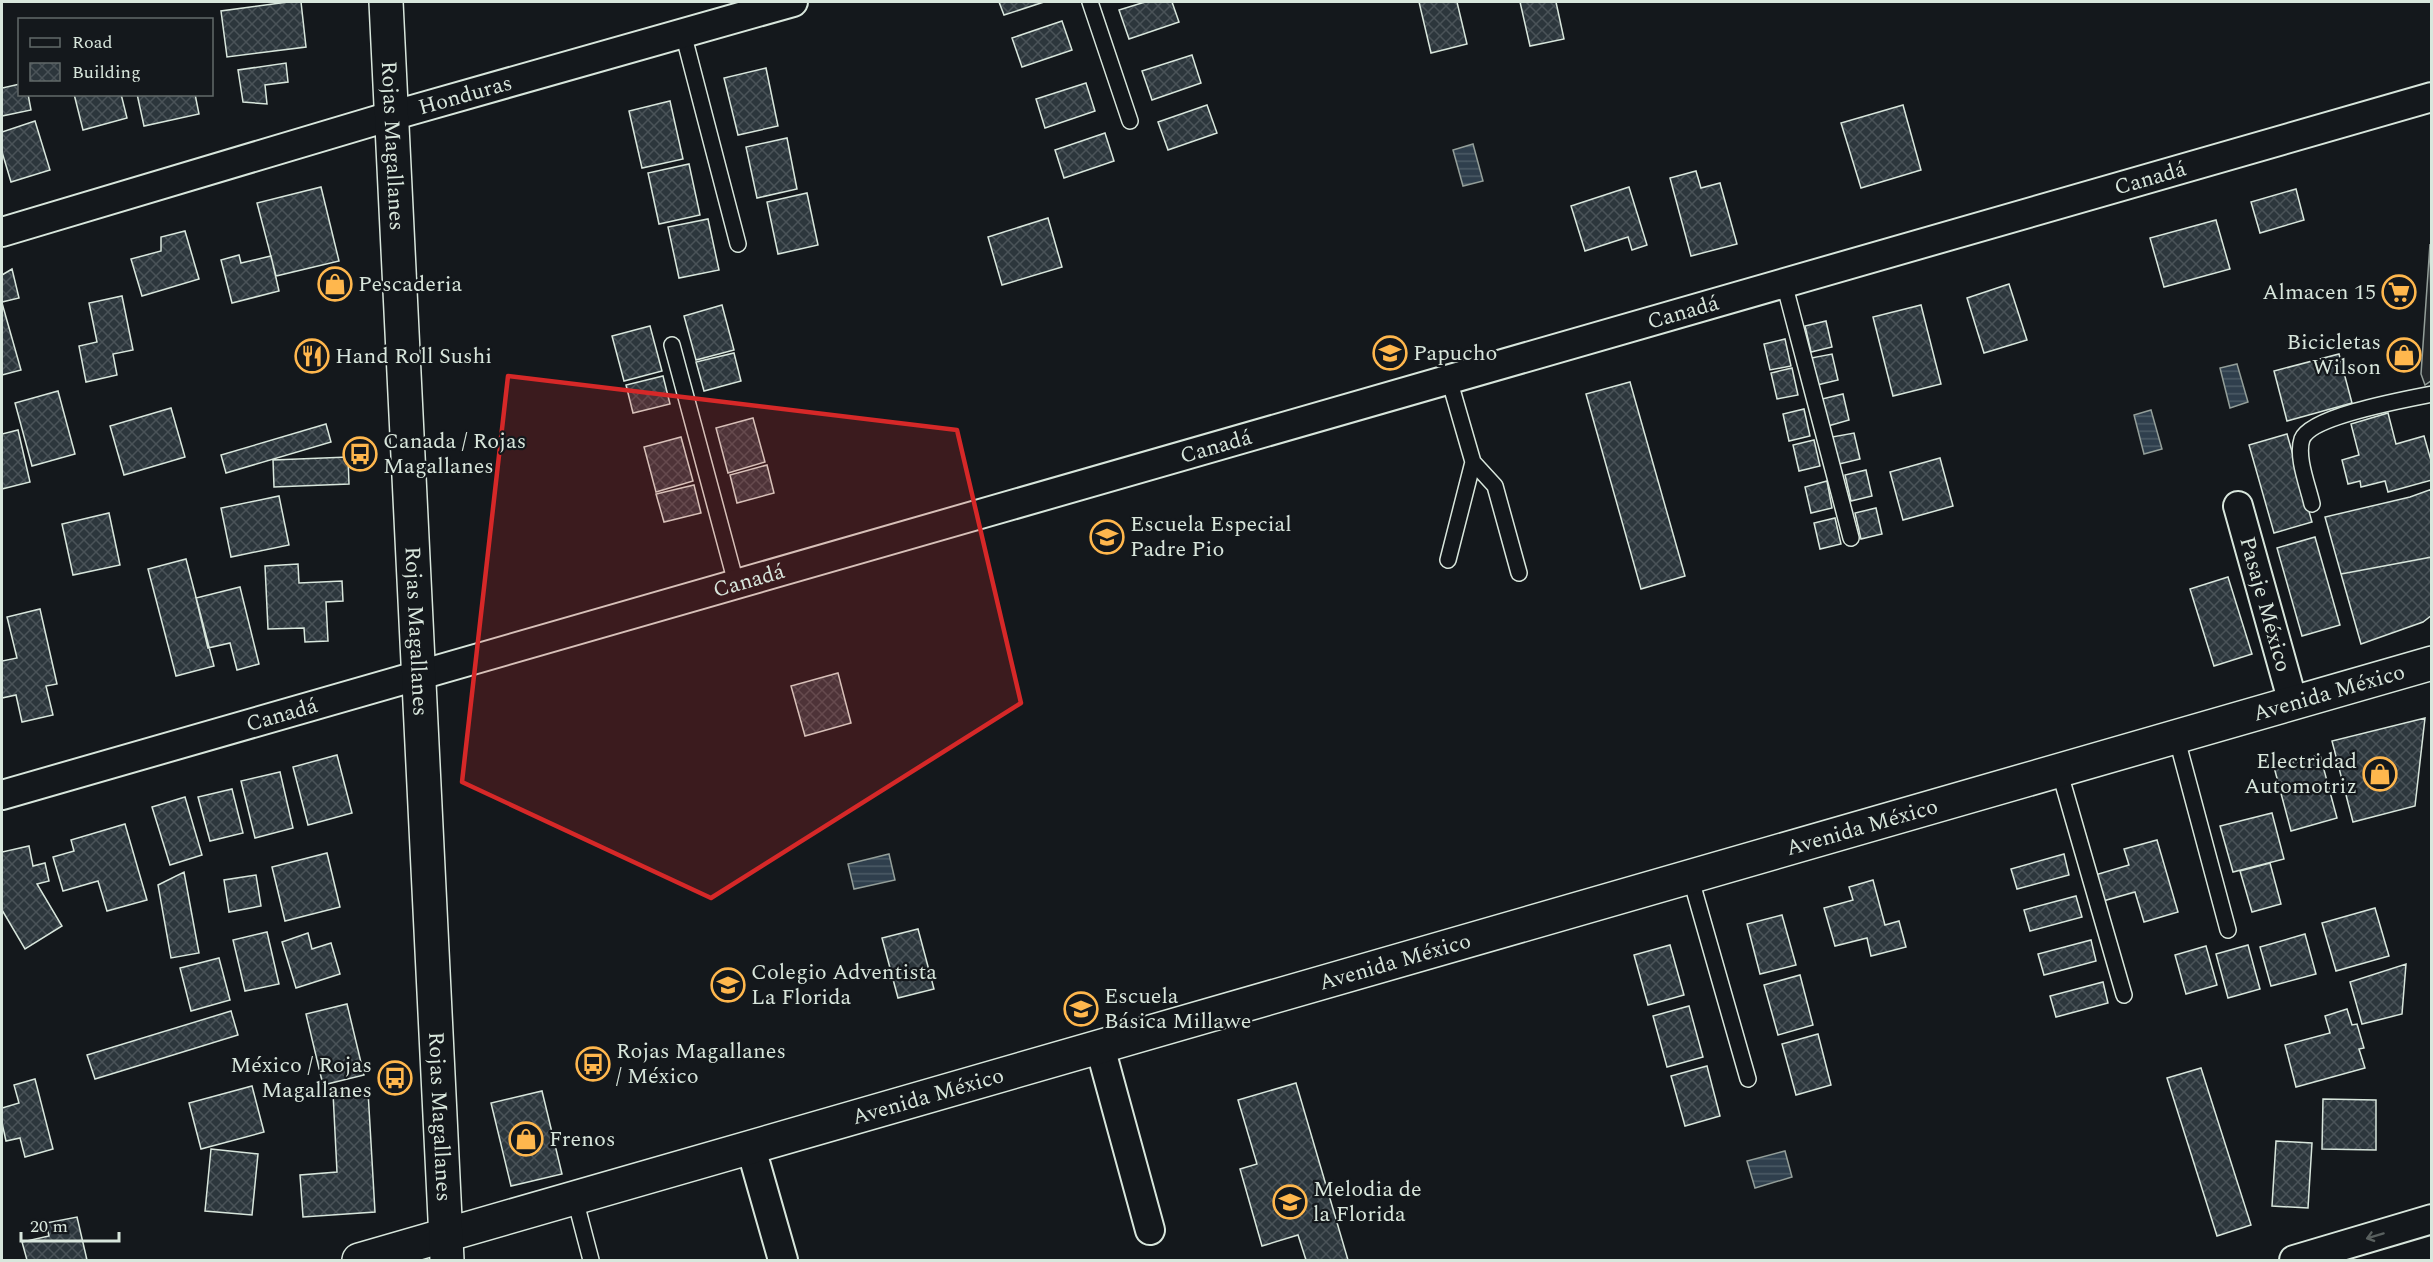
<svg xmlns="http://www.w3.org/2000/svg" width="2433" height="1262" font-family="Spectral,serif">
  <defs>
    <pattern id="water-rules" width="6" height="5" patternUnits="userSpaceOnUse" patternTransform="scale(1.5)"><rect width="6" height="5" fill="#2f3f4d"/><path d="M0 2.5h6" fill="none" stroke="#4c5b66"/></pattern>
    <pattern id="building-cross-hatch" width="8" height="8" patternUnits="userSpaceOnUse" patternTransform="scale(1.5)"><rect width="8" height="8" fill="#2c363c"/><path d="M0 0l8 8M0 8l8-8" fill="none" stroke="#4a5358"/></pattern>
  </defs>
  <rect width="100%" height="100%" fill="#14181c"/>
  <path fill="#24282b" stroke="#939e99" stroke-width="1.5" d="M 2430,244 L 2432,380 L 2425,385 L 2421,374 Z"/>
  <path fill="url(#water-rules)" stroke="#939e99" stroke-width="1.5" d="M 1473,144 L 1483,181 L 1463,186 L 1453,150 Z
    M 2237,364 L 2248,402 L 2230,408 L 2220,368 Z
    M 2151,410 L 2162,449 L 2144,454 L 2134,415 Z
    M 889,854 L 895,880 L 854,889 L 848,864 Z
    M 1785,1151 L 1792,1177 L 1755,1188 L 1747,1161 Z"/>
  <path fill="url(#building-cross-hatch)" stroke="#d8e6dc" stroke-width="1.5" d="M 288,2 L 301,2 L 306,47 L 227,57 L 221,11 Z
    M 999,2 L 1044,2 L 1004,15 Z
    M 1145,2 L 1172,2 L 1179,22 L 1129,39 L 1119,10 Z
    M 1419,2 L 1457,2 L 1467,44 L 1431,53 Z
    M 1520,2 L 1556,2 L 1564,39 L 1530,46 Z
    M 1062,21 L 1072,50 L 1022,67 L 1012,38 Z
    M 1192,55 L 1201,83 L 1152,100 L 1142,71 Z
    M 286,63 L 288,82 L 265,85 L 267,104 L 243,102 L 238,70 Z
    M 766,68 L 778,126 L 738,135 L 724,78 Z
    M 1086,83 L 1095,111 L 1045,128 L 1036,99 Z
    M 20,84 L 20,94 L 28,94 L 31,110 L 2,116 L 2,88 Z
    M 74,94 L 121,94 L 127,118 L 83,130 Z
    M 137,94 L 195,94 L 199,114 L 144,126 Z
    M 670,101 L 683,159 L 642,168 L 629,111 Z
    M 1207,105 L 1217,133 L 1168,150 L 1158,122 Z
    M 1903,105 L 1921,170 L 1861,188 L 1841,123 Z
    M 35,121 L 50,170 L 11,182 L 2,152 L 2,132 Z
    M 1105,133 L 1114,161 L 1064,178 L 1055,150 Z
    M 787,138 L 797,189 L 757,198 L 746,147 Z
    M 689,164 L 700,215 L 659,224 L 648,173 Z
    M 1696,171 L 1701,188 L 1720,183 L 1737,244 L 1691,256 L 1670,178 Z
    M 321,187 L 339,261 L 276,276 L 257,203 Z
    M 1629,187 L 1647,245 L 1632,250 L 1628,237 L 1585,251 L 1571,206 Z
    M 2296,189 L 2304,220 L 2260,233 L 2251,202 Z
    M 807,193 L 818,245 L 778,254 L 767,202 Z
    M 1048,218 L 1062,267 L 1002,285 L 988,237 Z
    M 708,219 L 719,270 L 679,278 L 668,227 Z
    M 2216,220 L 2230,269 L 2164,287 L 2150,238 Z
    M 185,231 L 199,279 L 142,296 L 131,259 L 161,251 L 161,237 Z
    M 239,255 L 241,263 L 271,256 L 279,291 L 232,303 L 221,260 Z
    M 12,269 L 19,298 L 2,302 L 2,275 Z
    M 2009,284 L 2027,340 L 1984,353 L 1967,298 Z
    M 122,296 L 133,350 L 113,354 L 117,375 L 86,382 L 79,346 L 97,342 L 89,303 Z
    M 2,303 L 21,370 L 2,375 Z
    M 722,305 L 734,350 L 696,360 L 684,316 Z
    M 1921,305 L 1941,384 L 1893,396 L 1873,317 Z
    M 1826,321 L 1832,347 L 1811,352 L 1805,326 Z
    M 650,326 L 662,371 L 624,381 L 612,336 Z
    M 1785,339 L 1791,366 L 1770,370 L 1764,344 Z
    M 734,353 L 741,381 L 704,391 L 696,362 Z
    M 1832,354 L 1838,380 L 1817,385 L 1811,358 Z
    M 2339,354 L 2352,403 L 2287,421 L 2274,371 Z
    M 1792,368 L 1798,395 L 1777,399 L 1771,373 Z
    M 663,376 L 670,404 L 633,413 L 626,385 Z
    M 1630,382 L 1685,576 L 1641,589 L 1586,394 Z
    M 58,391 L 75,454 L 32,466 L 15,403 Z
    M 1843,394 L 1849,420 L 1828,426 L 1822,399 Z
    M 171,408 L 185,457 L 124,475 L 110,426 Z
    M 1804,409 L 1810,436 L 1789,441 L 1783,414 Z
    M 2388,413 L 2396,444 L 2424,436 L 2432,464 L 2432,480 L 2388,492 L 2385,481 L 2361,487 L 2360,481 L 2348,484 L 2342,460 L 2359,455 L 2351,424 Z
    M 753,418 L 765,462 L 728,473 L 716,428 Z
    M 326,424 L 331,442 L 226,473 L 221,455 Z
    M 18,430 L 30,482 L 2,489 L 2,434 Z
    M 1854,433 L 1860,459 L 1839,464 L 1832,437 Z
    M 2287,434 L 2312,522 L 2274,533 L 2249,445 Z
    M 681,437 L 693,481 L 656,492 L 644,447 Z
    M 1814,440 L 1820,466 L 1799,471 L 1793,445 Z
    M 348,457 L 349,484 L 274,487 L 273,460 Z
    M 1940,458 L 1953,506 L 1903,520 L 1890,472 Z
    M 767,465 L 774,493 L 737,503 L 730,475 Z
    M 1866,470 L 1872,496 L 1851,501 L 1845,475 Z
    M 1827,481 L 1832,508 L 1811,513 L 1805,487 Z
    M 694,485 L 701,513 L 664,522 L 656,494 Z
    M 2432,489 L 2432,557 L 2341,574 L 2325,517 L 2410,497 Z
    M 279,496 L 289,545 L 231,557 L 221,508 Z
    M 1876,508 L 1882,534 L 1861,539 L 1855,513 Z
    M 109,513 L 120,565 L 73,575 L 62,524 Z
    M 1835,518 L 1841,544 L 1820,549 L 1814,523 Z
    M 2315,537 L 2340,625 L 2302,636 L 2277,548 Z
    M 2432,557 L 2432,615 L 2423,622 L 2361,644 L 2341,574 Z
    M 186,559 L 214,666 L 176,676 L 148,569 Z
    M 298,564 L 299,583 L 342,581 L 343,601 L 326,602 L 328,641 L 305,642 L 304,628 L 268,629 L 265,566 Z
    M 2228,577 L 2252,654 L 2214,666 L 2190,589 Z
    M 240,587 L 259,664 L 237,670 L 230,643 L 208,648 L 196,598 Z
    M 40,609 L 57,684 L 46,686 L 53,715 L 22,722 L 16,695 L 2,698 L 2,661 L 17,658 L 7,617 Z
    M 838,673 L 851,723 L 805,736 L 791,686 Z
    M 2425,718 L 2415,806 L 2353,822 L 2332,741 Z
    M 337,755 L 352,813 L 308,825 L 293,767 Z
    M 2320,755 L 2337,818 L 2291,831 L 2274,767 Z
    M 280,772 L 293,828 L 255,838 L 241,781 Z
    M 232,789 L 243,833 L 210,841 L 198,797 Z
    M 185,797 L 202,855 L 170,865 L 152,807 Z
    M 2272,813 L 2284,859 L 2233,872 L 2220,826 Z
    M 125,824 L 147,900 L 107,911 L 98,881 L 63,891 L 53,857 L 74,851 L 71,840 Z
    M 2157,840 L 2178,912 L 2144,922 L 2135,892 L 2103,901 L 2095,875 L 2129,865 L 2124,849 Z
    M 29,846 L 33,866 L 45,863 L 49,881 L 37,884 L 62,926 L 25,949 L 2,910 L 2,852 Z
    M 327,853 L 340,907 L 285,921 L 272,867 Z
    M 2064,854 L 2069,875 L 2017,889 L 2011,869 Z
    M 2270,863 L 2281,904 L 2252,912 L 2240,871 Z
    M 184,872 L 199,953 L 171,958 L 158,885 Z
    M 256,875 L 261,906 L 229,912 L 224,880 Z
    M 1873,880 L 1885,925 L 1899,921 L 1906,947 L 1871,956 L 1867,938 L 1835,946 L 1824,908 L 1853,900 L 1849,887 Z
    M 2076,896 L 2082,917 L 2030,931 L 2024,910 Z
    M 2375,908 L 2389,956 L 2336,971 L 2322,923 Z
    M 1782,915 L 1796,965 L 1760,974 L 1747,924 Z
    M 918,929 L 934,989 L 898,998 L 882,938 Z
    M 267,932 L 279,984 L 245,991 L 233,940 Z
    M 308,933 L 312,949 L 331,943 L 340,974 L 296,988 L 282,942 Z
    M 2305,934 L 2316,974 L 2271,986 L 2260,947 Z
    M 2091,940 L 2096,961 L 2044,975 L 2038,954 Z
    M 1670,945 L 1684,995 L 1648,1005 L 1634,955 Z
    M 2248,945 L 2260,989 L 2228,998 L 2216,954 Z
    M 2206,946 L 2217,985 L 2186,994 L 2175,955 Z
    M 219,958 L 230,1000 L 191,1011 L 180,968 Z
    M 2406,964 L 2402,1014 L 2362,1024 L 2350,982 Z
    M 1800,975 L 1813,1025 L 1778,1035 L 1764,985 Z
    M 2103,982 L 2108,1003 L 2056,1017 L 2050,996 Z
    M 347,1004 L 364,1075 L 323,1085 L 306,1014 Z
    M 1689,1006 L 1703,1057 L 1667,1067 L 1653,1016 Z
    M 2347,1009 L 2352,1025 L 2357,1024 L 2364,1048 L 2359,1049 L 2365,1068 L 2296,1087 L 2285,1045 L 2330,1033 L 2325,1016 Z
    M 231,1011 L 238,1035 L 95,1079 L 87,1055 Z
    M 1818,1034 L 1831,1085 L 1796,1095 L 1782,1044 Z
    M 1707,1066 L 1720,1116 L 1685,1126 L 1671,1076 Z
    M 2201,1068 L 2251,1225 L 2217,1236 L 2167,1078 Z
    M 35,1079 L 53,1149 L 25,1157 L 20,1138 L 6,1141 L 2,1123 L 2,1108 L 19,1103 L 14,1085 Z
    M 1296,1083 L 1348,1260 L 1306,1260 L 1298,1235 L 1262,1246 L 1240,1169 L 1257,1164 L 1238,1100 Z
    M 252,1086 L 264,1132 L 201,1149 L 189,1103 Z
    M 368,1091 L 375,1212 L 303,1217 L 300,1175 L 337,1172 L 333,1093 Z
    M 542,1091 L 562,1174 L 511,1186 L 491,1103 Z
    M 2323,1099 L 2376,1100 L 2376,1150 L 2322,1149 Z
    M 2276,1141 L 2312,1143 L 2308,1208 L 2272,1206 Z
    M 211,1149 L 258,1154 L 252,1215 L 205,1211 Z
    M 77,1217 L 87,1260 L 27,1260 L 22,1242 L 49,1236 L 46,1223 Z"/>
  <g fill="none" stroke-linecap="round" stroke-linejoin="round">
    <g stroke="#d8e6dc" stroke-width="18">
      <path id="service" d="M 1090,2 L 1130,121
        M 683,33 L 738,244
        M 1784,283 L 1851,538
        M 672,345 L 736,583
        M 1449,379 L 1473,462 L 1495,486 L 1519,573
        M 2312,504 C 2308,486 2296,457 2302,439 C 2311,416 2407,399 2432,394
        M 1448,560 L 1473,462
        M 2176,736 L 2228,930
        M 2059,770 L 2124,995
        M 1690,876 L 1748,1079
        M 575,1199 L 591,1260"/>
    </g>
    <g stroke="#d8e6dc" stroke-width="32">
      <g id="minor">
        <path id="s1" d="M 2,232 L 391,116 L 793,2"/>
        <path id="s2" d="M 2238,506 L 2293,703"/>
        <path id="s3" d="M 2,795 L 2432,97"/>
        <path d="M 1100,1047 L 1150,1230"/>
        <path d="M 751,1148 L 783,1260"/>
        <path d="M 2294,1260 L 2432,1219"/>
      </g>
    </g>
    <g stroke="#d8e6dc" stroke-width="36">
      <g id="tertiary">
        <path id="s4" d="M 359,1260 L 2432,663"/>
      </g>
    </g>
    <g stroke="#d8e6dc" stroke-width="36">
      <g id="secondary">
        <path id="s5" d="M 386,2 L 447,1260"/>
      </g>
    </g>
    <use href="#service" stroke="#14181c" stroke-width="15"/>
    <use href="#minor" stroke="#14181c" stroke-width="28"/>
    <use href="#tertiary" stroke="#14181c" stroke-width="33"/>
    <use href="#secondary" stroke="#14181c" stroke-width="33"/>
  </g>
  <defs><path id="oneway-shaft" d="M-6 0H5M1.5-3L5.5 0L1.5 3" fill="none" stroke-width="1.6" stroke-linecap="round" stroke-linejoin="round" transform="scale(1.5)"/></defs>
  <use stroke="#59605f" href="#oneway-shaft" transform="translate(2375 1236) rotate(163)"/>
  <path fill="#d62828" fill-opacity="0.2" stroke="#d62828" stroke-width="4.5" stroke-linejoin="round" d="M 508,376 L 957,430 L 1021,703 L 711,898 L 462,782 Z"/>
  <defs>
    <g id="shop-ring" transform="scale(1.725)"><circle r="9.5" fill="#14181c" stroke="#ffb74d" stroke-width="1.5"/><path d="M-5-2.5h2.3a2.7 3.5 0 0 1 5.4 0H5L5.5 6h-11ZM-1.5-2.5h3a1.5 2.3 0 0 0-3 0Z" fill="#ffb74d"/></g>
    <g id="supermarket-ring" transform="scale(1.725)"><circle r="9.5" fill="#14181c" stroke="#ffb74d" stroke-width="1.5"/><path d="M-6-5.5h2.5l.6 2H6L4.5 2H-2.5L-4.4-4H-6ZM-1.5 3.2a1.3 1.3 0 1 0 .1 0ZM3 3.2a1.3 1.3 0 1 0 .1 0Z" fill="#ffb74d"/></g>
    <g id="school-ring" transform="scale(1.725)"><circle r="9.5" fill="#14181c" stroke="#ffb74d" stroke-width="1.5"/><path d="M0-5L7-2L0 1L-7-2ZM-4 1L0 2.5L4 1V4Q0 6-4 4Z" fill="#ffb74d"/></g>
    <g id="restaurant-ring" transform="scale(1.725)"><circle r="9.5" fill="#14181c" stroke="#ffb74d" stroke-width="1.5"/><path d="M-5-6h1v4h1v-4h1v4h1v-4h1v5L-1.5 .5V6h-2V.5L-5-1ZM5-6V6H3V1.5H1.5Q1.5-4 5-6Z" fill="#ffb74d"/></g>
    <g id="bus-ring" transform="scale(1.725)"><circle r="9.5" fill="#14181c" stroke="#ffb74d" stroke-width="1.5"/><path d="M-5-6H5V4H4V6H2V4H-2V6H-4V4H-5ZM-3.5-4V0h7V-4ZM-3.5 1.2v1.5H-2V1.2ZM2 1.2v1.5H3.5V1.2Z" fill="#ffb74d"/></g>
  </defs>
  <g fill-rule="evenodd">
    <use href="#shop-ring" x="335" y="284"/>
    <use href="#supermarket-ring" x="2399" y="292"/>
    <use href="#school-ring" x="1390" y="353"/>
    <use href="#shop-ring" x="2404" y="355"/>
    <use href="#restaurant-ring" x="312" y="356"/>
    <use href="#bus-ring" x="360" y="454"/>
    <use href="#school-ring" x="1107" y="537"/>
    <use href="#shop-ring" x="2380" y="774"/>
    <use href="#school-ring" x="728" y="985"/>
    <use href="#school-ring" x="1081" y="1009"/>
    <use href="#bus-ring" x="593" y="1064"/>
    <use href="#bus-ring" x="395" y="1078"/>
    <use href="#shop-ring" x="526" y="1139"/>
    <use href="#school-ring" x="1290" y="1202"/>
  </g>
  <g text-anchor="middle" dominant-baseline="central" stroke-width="4.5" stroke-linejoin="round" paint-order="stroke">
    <g font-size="22" fill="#d8e6dc" stroke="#14181c">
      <text stroke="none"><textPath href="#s1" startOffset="483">Honduras</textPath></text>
      <text stroke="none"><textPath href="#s5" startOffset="144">Rojas Magallanes</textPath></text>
      <text stroke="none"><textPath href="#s3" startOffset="2235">Canadá</textPath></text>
      <text stroke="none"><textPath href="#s3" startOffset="1749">Canadá</textPath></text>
      <text stroke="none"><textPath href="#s3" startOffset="1263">Canadá</textPath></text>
      <text stroke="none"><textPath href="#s3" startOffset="777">Canadá</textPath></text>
      <text stroke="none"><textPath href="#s2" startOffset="102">Pasaje México</textPath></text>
      <text stroke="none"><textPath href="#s5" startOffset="630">Rojas Magallanes</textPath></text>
      <text stroke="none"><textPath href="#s4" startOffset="2050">Avenida México</textPath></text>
      <text stroke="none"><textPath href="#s3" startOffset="291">Canadá</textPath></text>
      <text stroke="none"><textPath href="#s4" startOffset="1564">Avenida México</textPath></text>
      <text stroke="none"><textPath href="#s4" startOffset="1078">Avenida México</textPath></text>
      <text stroke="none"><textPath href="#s4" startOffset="592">Avenida México</textPath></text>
      <text stroke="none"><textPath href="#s5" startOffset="1116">Rojas Magallanes</textPath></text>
    </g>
    <g font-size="22" fill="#d8e6dc" stroke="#14181c" text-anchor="start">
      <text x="358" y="284">Pescaderia</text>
      <text x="2376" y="292" text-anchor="end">Almacen 15</text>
      <text x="2381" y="342" text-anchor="end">Bicicletas<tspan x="2381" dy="25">Wilson</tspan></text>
      <text x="1413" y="353">Papucho</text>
      <text x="335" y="356">Hand Roll Sushi</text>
      <text x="383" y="441">Canada / Rojas<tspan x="383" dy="25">Magallanes</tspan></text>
      <text x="1130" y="524">Escuela Especial<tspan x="1130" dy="25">Padre Pio</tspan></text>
      <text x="2357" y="761" text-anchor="end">Electridad<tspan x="2357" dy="25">Automotriz</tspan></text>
      <text x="751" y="972">Colegio Adventista<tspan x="751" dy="25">La Florida</tspan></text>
      <text x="1104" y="996">Escuela<tspan x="1104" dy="25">Básica Millawe</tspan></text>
      <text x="616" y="1051">Rojas Magallanes<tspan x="616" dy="25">/ México</tspan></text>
      <text x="372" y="1065" text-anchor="end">México / Rojas<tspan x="372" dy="25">Magallanes</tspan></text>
      <text x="549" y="1139">Frenos</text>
      <text x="1313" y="1189">Melodia de<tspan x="1313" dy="25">la Florida</tspan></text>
    </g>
  </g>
  <rect width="2433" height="1262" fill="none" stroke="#d8e6dc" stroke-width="6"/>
  <rect x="18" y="18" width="195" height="78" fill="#14181c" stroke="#626a69" stroke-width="1.5"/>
  <rect x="30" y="38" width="30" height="9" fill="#14181c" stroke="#626a69" stroke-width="1.5"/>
  <text x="72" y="48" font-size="18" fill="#d8e6dc">Road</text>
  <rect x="30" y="63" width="30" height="18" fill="url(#building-cross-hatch)" stroke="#626a69" stroke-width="1.5"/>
  <text x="72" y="78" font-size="18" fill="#d8e6dc">Building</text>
  <path d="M21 1232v9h98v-9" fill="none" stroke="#d8e6dc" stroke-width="3"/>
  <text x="30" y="1232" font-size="18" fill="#d8e6dc" stroke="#14181c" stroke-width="4.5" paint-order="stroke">20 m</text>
</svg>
